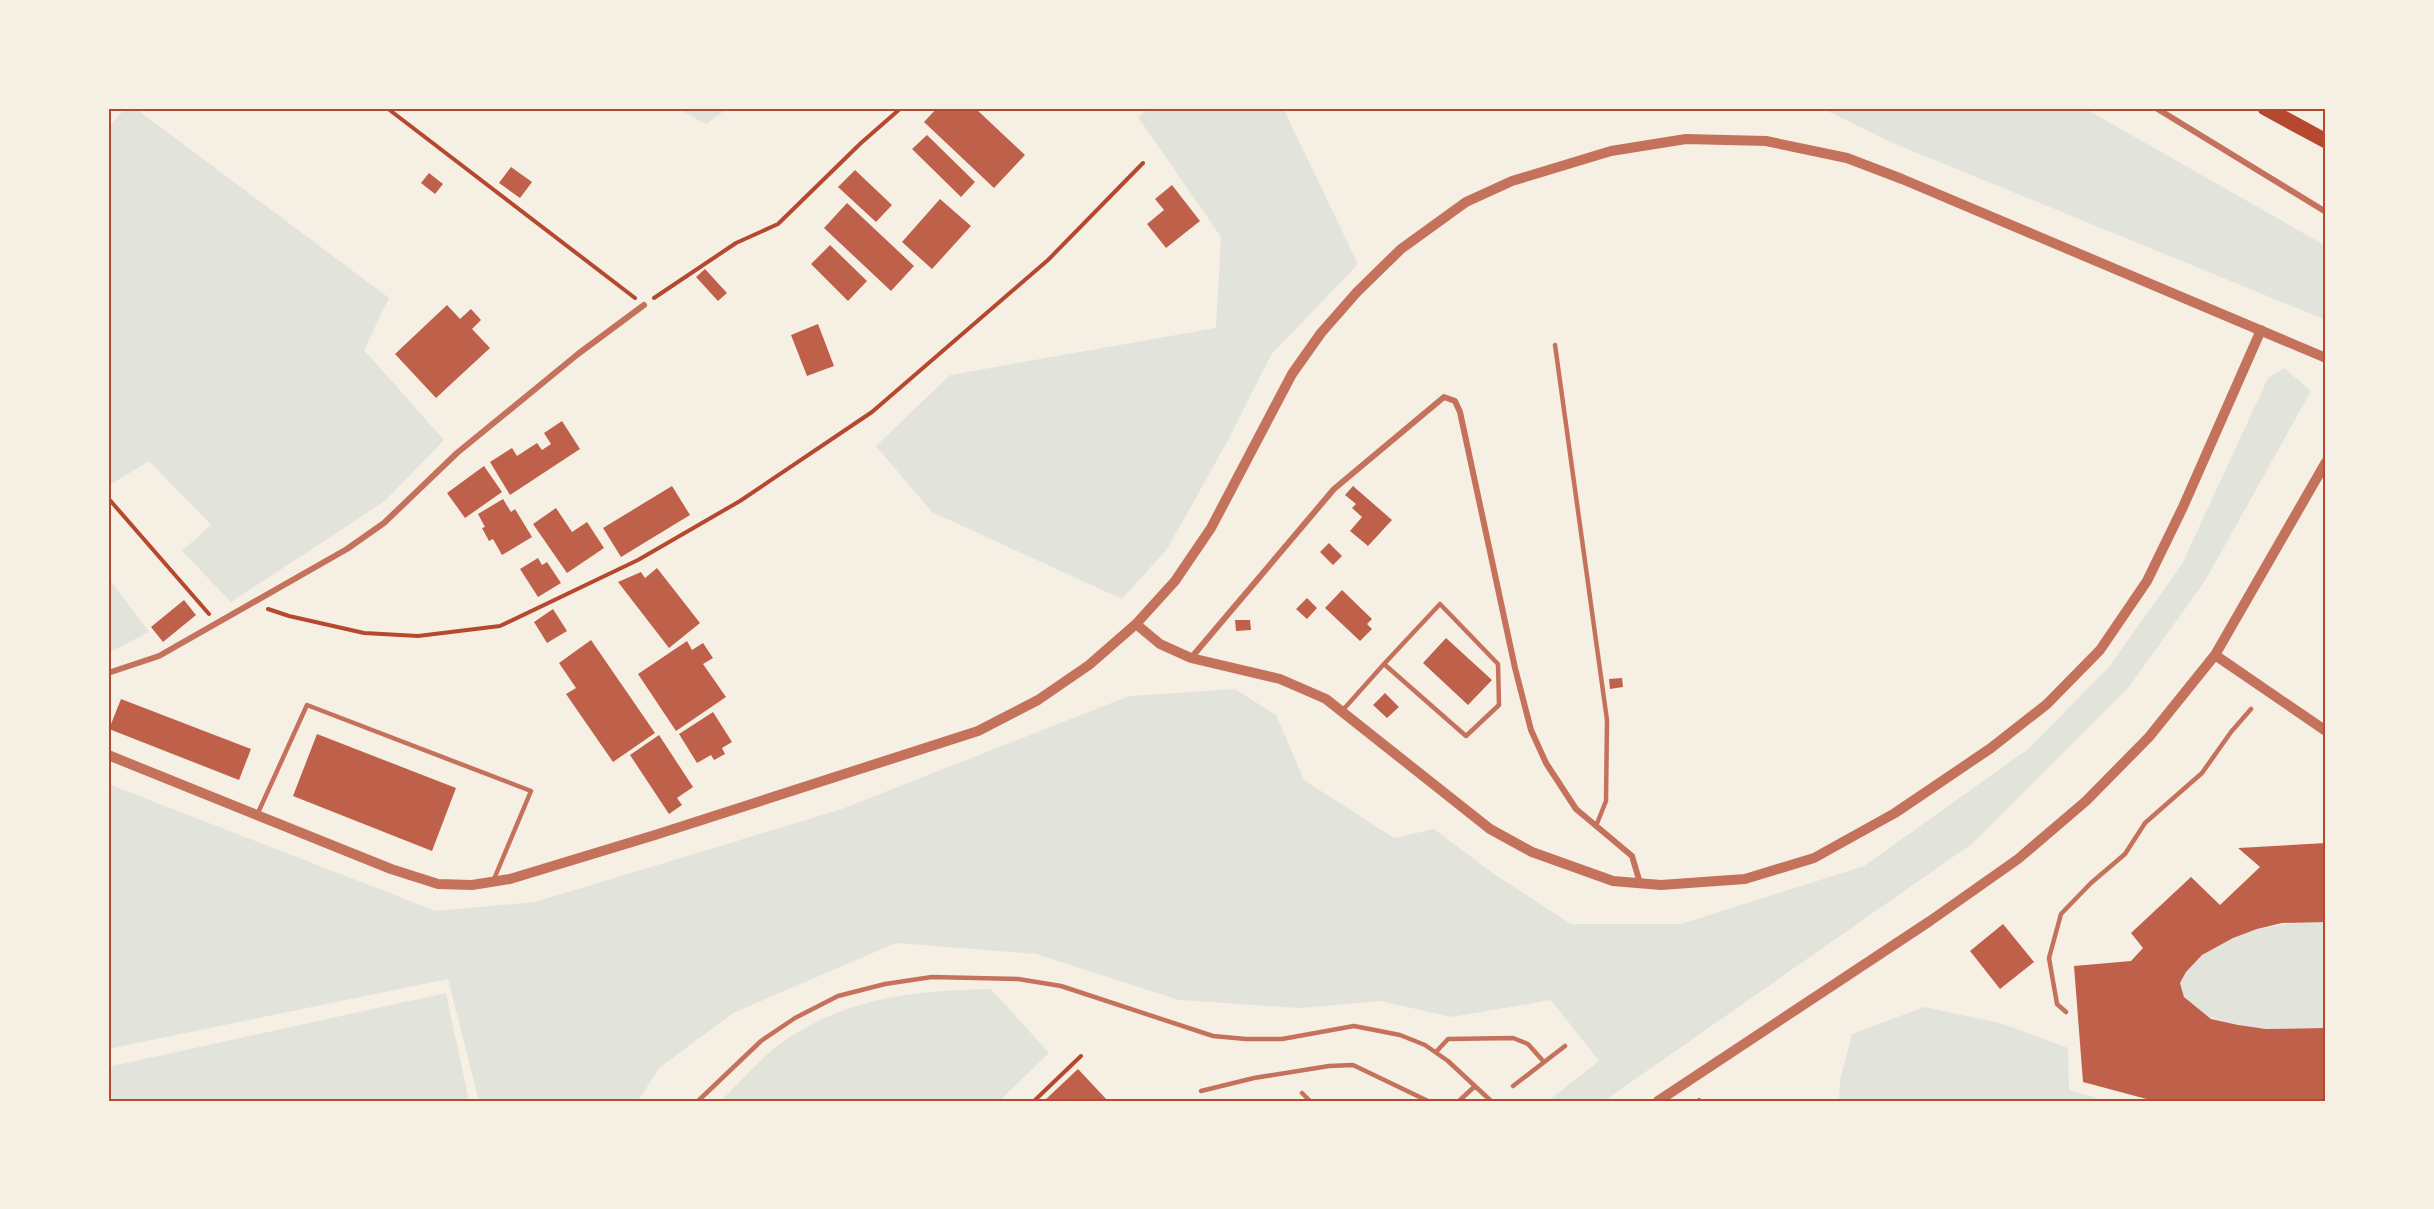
<svg xmlns="http://www.w3.org/2000/svg" width="2434" height="1209" font-family="'Titillium Web',sans-serif">
  <rect width="100%" height="100%" fill="#f6efe4"/>
  <path fill="#e2e4dc" d="M 125,108 L 135,108 L 389,298 L 364,350 L 444,440 L 385,501 L 231,602 L 182,551 L 211,525 L 149,461 L 108,486 L 108,129 Z
    M 676,108 L 728,108 L 706,124 Z
    M 1149,108 L 1283,108 L 1358,264 L 1271,355 L 1226,444 L 1167,549 L 1122,599 L 932,512 L 876,446 L 950,375 L 1216,328 L 1221,237 L 1138,117 Z
    M 1821,108 L 2084,108 L 2326,246 L 2326,320 L 1893,143 Z
    M 2284,368 L 2311,391 L 2205,581 L 2129,687 L 1973,843 L 1604,1101 L 1548,1101 L 1599,1061 L 1551,1000 L 1452,1017 L 1380,1001 L 1300,1008 L 1179,1000 L 1036,954 L 896,943 L 733,1013 L 659,1068 L 638,1101 L 479,1101 L 448,979 L 108,1049 L 108,784 L 436,911 L 535,902 L 839,810 L 1129,696 L 1235,689 L 1276,715 L 1304,780 L 1394,838 L 1434,829 L 1494,874 L 1571,924 L 1681,924 L 1864,866 L 2028,749 L 2109,667 L 2182,564 L 2268,378 Z
    M 108,577 L 149,632 L 108,653 Z
    M 2326,922 L 2326,1028 C 2289,1031 2206,1033 2185,997 C 2182,993 2182,987 2180,983 C 2207,932 2274,922 2326,922 Z
    M 991,989 L 1049,1053 L 999,1101 L 721,1101 C 742,1080 763,1055 788,1038 C 854,996 915,991 991,989 Z
    M 446,993 L 469,1101 L 108,1101 L 108,1067 Z
    M 1924,1007 L 2000,1023 L 2068,1048 L 2069,1090 L 2106,1101 L 1839,1101 L 1840,1080 L 1852,1034 Z"/>
  <path fill="#bf614a" d="M 937,108 L 975,108 L 1025,155 L 994,188 L 924,122 Z
    M 927,135 L 975,182 L 961,197 L 912,149 Z
    M 511,167 L 532,182 L 520,198 L 499,183 Z
    M 855,170 L 892,205 L 876,222 L 838,187 Z
    M 429,173 L 443,184 L 435,194 L 421,183 Z
    M 1172,185 L 1200,221 L 1166,248 L 1147,224 L 1164,210 L 1155,199 Z
    M 940,199 L 971,226 L 932,269 L 902,242 Z
    M 847,203 L 914,266 L 891,291 L 824,228 Z
    M 830,245 L 867,281 L 848,301 L 811,264 Z
    M 705,269 L 727,293 L 718,301 L 696,277 Z
    M 447,305 L 460,319 L 471,309 L 481,320 L 472,329 L 490,348 L 436,398 L 395,354 Z
    M 818,324 L 834,366 L 807,376 L 791,335 Z
    M 562,421 L 580,449 L 510,495 L 490,462 L 512,448 L 517,456 L 537,443 L 542,450 L 551,444 L 544,433 Z
    M 484,466 L 502,492 L 465,518 L 447,493 Z
    M 672,486 L 690,515 L 621,557 L 603,528 Z
    M 1353,486 L 1392,520 L 1368,546 L 1350,531 L 1362,517 L 1352,508 L 1356,504 L 1345,495 Z
    M 503,499 L 511,512 L 515,509 L 532,537 L 502,555 L 493,539 L 489,541 L 482,528 L 485,527 L 478,514 Z
    M 556,508 L 572,532 L 587,522 L 604,548 L 567,573 L 533,524 Z
    M 1329,543 L 1342,556 L 1333,565 L 1320,552 Z
    M 538,558 L 542,565 L 547,562 L 561,583 L 538,597 L 520,569 Z
    M 657,568 L 700,623 L 669,648 L 618,582 L 641,572 L 645,578 Z
    M 1342,590 L 1372,619 L 1367,624 L 1372,629 L 1360,641 L 1325,608 Z
    M 1307,598 L 1317,608 L 1307,619 L 1296,609 Z
    M 184,600 L 196,615 L 163,642 L 151,627 Z
    M 553,609 L 567,631 L 547,643 L 534,622 Z
    M 1235,620 L 1250,620 L 1251,630 L 1236,631 Z
    M 1446,638 L 1492,680 L 1468,705 L 1423,663 Z
    M 591,640 L 655,733 L 613,762 L 566,694 L 576,688 L 559,663 Z
    M 687,641 L 692,650 L 703,643 L 713,658 L 703,664 L 726,697 L 676,731 L 638,674 Z
    M 1622,678 L 1623,687 L 1610,689 L 1609,679 Z
    M 1385,693 L 1399,707 L 1387,718 L 1373,705 Z
    M 121,699 L 251,749 L 239,780 L 109,729 Z
    M 713,712 L 732,742 L 722,748 L 725,754 L 714,760 L 711,755 L 697,763 L 679,734 Z
    M 317,734 L 456,788 L 432,851 L 293,796 Z
    M 659,735 L 693,787 L 677,798 L 682,805 L 669,814 L 630,755 Z
    M 2326,843 L 2326,922 L 2282,923 L 2257,929 L 2233,938 L 2202,955 L 2186,972 L 2180,983 L 2184,997 L 2211,1019 L 2238,1025 L 2266,1029 L 2326,1028 L 2326,1101 L 2154,1101 L 2083,1082 L 2074,966 L 2131,961 L 2143,948 L 2131,933 L 2191,877 L 2220,905 L 2260,867 L 2238,848 Z
    M 2003,924 L 2034,962 L 2000,989 L 1970,951 Z
    M 1078,1069 L 1108,1101 L 1044,1101 Z"/>
  <g fill="none" stroke-linecap="round" stroke-linejoin="round">
    <path stroke="#b5482f" stroke-width="4" d="M 387,108 L 635,298
      M 654,298 L 736,243 L 778,224 L 861,143 L 901,108
      M 108,498 L 209,614
      M 268,609 L 289,616 L 364,633 L 418,636 L 500,626 L 638,560 L 740,501 L 872,412 L 1048,260 L 1143,163
      M 1699,1100 L 1700,1101
      M 1034,1101 L 1081,1056"/>
    <path stroke="#c5725c" stroke-width="4.5" d="M 1555,345 L 1607,720 L 1606,801 L 1596,826
      M 1342,711 L 1384,664 L 1440,604 L 1498,664 L 1499,705 L 1466,736 L 1384,664
      M 257,815 L 307,705 L 531,791 L 494,879
      M 2066,1012 L 2057,1004 L 2049,958 L 2061,914 L 2091,883 L 2125,854 L 2145,823 L 2202,773 L 2231,732 L 2251,709
      M 1436,1052 L 1448,1039 L 1513,1038 L 1528,1044 L 1544,1062
      M 1513,1086 L 1565,1046
      M 1201,1091 L 1254,1078 L 1329,1066 L 1353,1065 L 1428,1101
      M 1302,1093 L 1310,1101
      M 698,1101 L 761,1041 L 795,1018 L 838,996 L 885,984 L 932,977 L 1018,979 L 1061,986 L 1213,1036 L 1246,1039 L 1282,1039 L 1354,1026 L 1400,1035 L 1425,1045 L 1448,1061 L 1491,1101
      M 1459,1101 L 1475,1086"/>
    <path stroke="#c5725c" stroke-width="6" d="M 2156,108 L 2326,212
      M 1191,658 L 1334,489 L 1444,397 L 1455,401 L 1460,412 L 1515,668 L 1531,730 L 1546,763 L 1576,809 L 1632,856 L 1640,883
      M 108,673 L 159,656 L 347,549 L 384,523 L 457,453 L 578,354 L 644,305"/>
    <path stroke="#c5725c" stroke-width="10" d="M 1136,624 L 1160,644 L 1191,658 L 1280,679 L 1326,699 L 1490,829 L 1532,852 L 1613,881 L 1661,885 L 1745,879 L 1814,858 L 1895,813 L 1991,748 L 2047,704 L 2100,650 L 2147,581 L 2183,507 L 2261,330
      M 2215,655 L 2326,462
      M 108,755 L 391,869 L 438,884 L 472,885 L 510,879 L 655,835 L 978,731 L 1038,700 L 1089,665 L 1136,624 L 1175,581 L 1211,528 L 1292,374 L 1321,333 L 1357,292 L 1401,249 L 1466,202 L 1512,181 L 1611,151 L 1686,139 L 1766,141 L 1847,158 L 1902,179 L 2326,358
      M 1658,1101 L 1930,921 L 2018,859 L 2086,801 L 2149,737 L 2215,655 L 2326,731"/>
    <path stroke="#b5482f" stroke-width="15" d="M 2265,108 L 2326,141"/>
  </g>
  <rect width="2434" height="1209" fill="none" stroke="#f6efe4" stroke-width="219"/>
  <rect x="110" y="110" width="2214" height="990" fill="none" stroke="#b5482f" stroke-width="2"/>
</svg>
